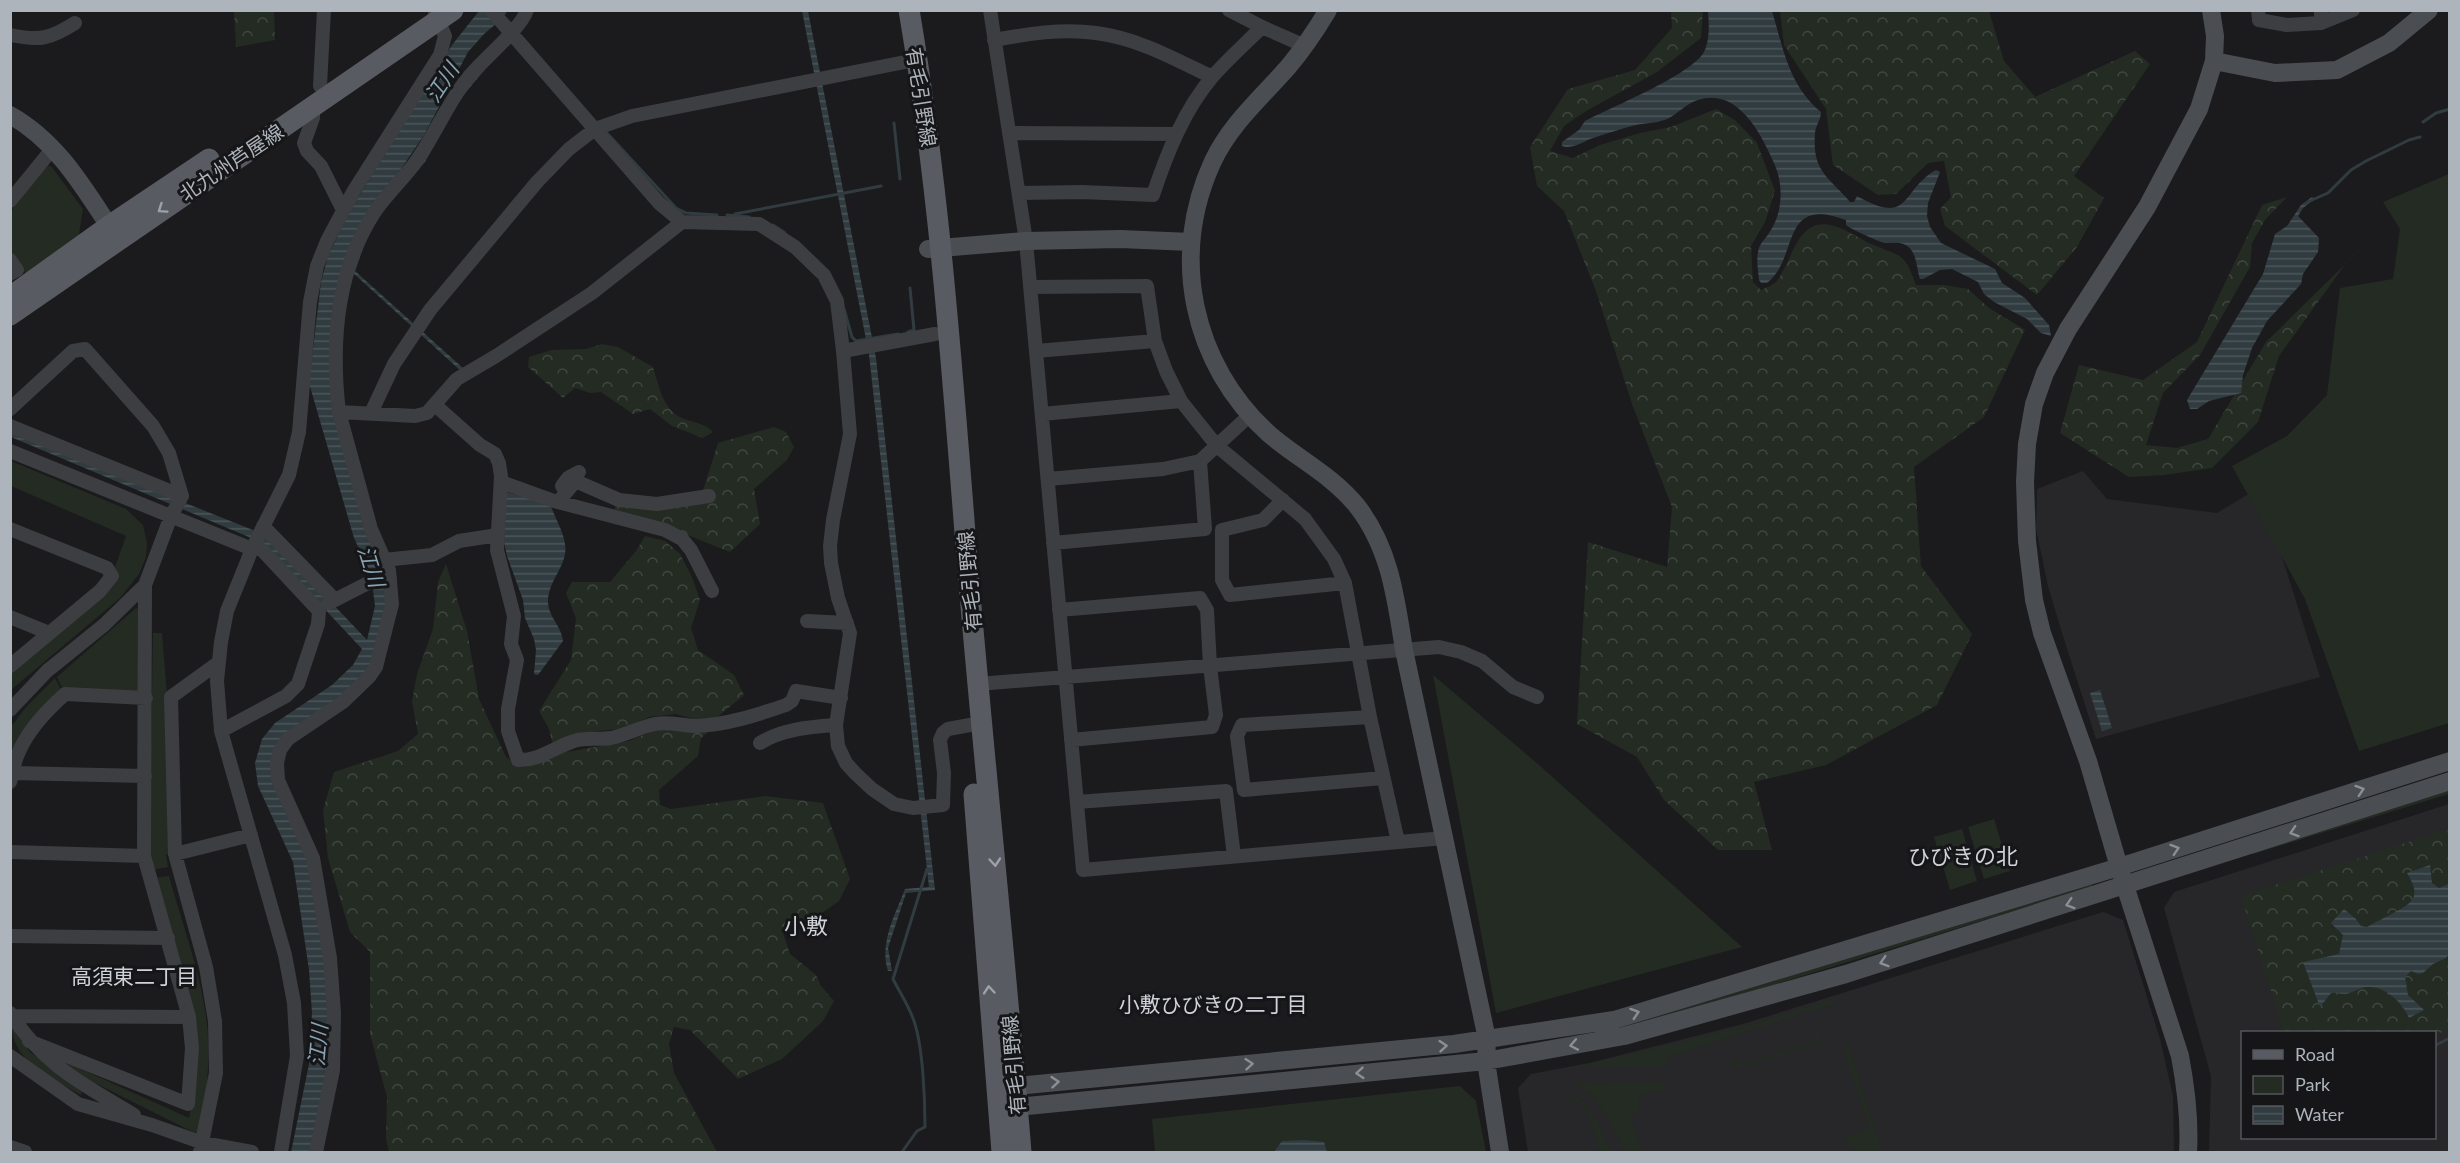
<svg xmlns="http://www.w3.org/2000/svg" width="2460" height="1163" font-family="Lato,'Noto Sans JP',sans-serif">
  <defs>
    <pattern id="forest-crowns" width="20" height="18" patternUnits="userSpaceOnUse" patternTransform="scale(1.5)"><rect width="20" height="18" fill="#232b23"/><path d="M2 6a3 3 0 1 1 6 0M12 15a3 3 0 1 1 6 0" fill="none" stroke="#404741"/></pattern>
    <pattern id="water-rules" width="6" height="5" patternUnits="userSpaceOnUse" patternTransform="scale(1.5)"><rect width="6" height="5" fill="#313c41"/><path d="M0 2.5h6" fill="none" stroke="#4c565a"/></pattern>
  </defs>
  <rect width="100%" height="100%" fill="#1b1b1d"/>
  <path fill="#27272a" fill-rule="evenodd" d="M 2083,471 L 2107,499 L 2217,513 L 2255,490 L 2264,500 L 2320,677 L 2096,739 L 2062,633 L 2048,586 L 2036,529 L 2037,489 Z
    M 2449,804 L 2449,1152 L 2209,1152 L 2211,1076 L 2164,908 L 2174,892 ZM 2242,1032 L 2434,1032 L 2434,1138 L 2242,1138 Z
    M 2103,912 L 2123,920 L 2160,1039 L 2173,1096 L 2174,1152 L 1528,1152 L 1518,1088 L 1531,1074 L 1589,1063 L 1743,1024 Z"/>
  <path fill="#232b23" d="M 46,166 L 51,166 L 83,209 L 78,241 L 27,275 L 11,254 L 10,212 Z
    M 2449,174 L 2449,723 L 2359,751 L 2305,599 L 2232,466 L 2287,436 L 2327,395 L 2340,288 L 2393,279 L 2400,229 L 2383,202 Z
    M 11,461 L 126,509 L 143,525 L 147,543 L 146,557 L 139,574 L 120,598 L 11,690 L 10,674 L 118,575 L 115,567 L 126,536 L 11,486 Z
    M 136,608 L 142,611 L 140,691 L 62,688 L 57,677 Z
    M 153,633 L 162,633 L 167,694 L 170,853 L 166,855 L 168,867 L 152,870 L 149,855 Z
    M 1433,675 L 1538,764 L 1742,947 L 1496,1013 Z
    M 55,678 L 61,690 L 11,764 L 11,727 L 26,707 Z
    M 2449,787 L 2449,794 L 2253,854 L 2251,849 Z
    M 1994,819 L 2010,871 L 1984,879 L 1968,827 Z
    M 1962,829 L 1977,881 L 1950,890 L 1934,837 Z
    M 169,876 C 181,920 198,965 205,1010 C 212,1050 207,1090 201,1130 L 195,1133 L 59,1065 L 61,1060 L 189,1118 L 195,1086 L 154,878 Z
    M 2092,884 L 2092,887 L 1715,1003 L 1608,1030 L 1558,1035 Z
    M 1836,998 L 1837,1003 L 1665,1058 L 1667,1066 L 1574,1067 L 1748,1026 Z
    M 11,1021 L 30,1052 L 82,1091 L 81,1095 C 50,1077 11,1062 11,1021 Z
    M 1820,1031 L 1819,1043 L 1738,1069 L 1731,1066 L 1735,1058 L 1738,1065 L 1817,1040 L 1815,1033 Z
    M 1847,1039 L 1882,1152 L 1858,1152 L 1842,1138 L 1869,1128 L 1844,1050 Z
    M 1662,1082 L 1665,1084 L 1664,1089 L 1638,1097 L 1640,1112 L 1630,1116 L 1642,1152 L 1625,1152 C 1611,1126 1601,1096 1573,1083 Z
    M 1460,1086 L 1476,1101 L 1486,1152 L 1155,1152 L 1152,1119 Z
    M 1570,1095 C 1594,1102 1601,1132 1612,1152 L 1600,1152 C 1594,1134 1591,1106 1571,1099 Z"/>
  <path fill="url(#forest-crowns)" d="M 234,11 L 274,11 L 275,40 L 236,47 Z
    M 1671,11 L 1703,11 L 1701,38 L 1657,72 L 1586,111 L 1564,126 L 1550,151 L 1573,158 L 1600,145 L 1640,133 L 1671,127 L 1716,109 L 1735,120 L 1757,143 L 1775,191 L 1765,222 L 1751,246 L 1753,282 L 1761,290 C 1766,288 1773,285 1777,281 C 1793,259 1798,215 1834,226 C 1845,229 1857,237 1867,242 C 1898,257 1904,249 1916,285 L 1944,285 L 1968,289 L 1989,308 L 2025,330 L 1984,417 L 1914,467 L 1921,566 L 1972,634 L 1937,705 L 1826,765 L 1754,782 L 1772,850 L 1718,850 L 1664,800 L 1637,757 L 1577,724 L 1588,542 L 1667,567 L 1672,507 L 1632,404 L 1596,291 L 1564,211 L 1537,186 L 1530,147 L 1568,89 L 1635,70 L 1672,28 Z
    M 1780,11 L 1989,11 L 2004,61 L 2035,97 L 2135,51 L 2150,64 L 2074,176 L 2104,198 L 2077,247 L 2037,295 L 1945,226 L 1940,209 L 1951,197 L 1944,161 L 1928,163 L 1896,194 L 1878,195 L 1833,165 L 1826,109 L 1784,45 Z
    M 2287,197 L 2265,220 L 2252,243 L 2250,267 L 2200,355 L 2163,393 L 2146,445 L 2177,448 L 2208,439 L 2266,342 L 2380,230 L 2346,263 L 2279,356 L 2258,422 L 2212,468 L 2164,475 L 2129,477 L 2060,433 L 2079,365 L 2143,380 L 2197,342 L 2262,205 Z
    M 602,344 L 618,347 L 653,367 C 659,386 663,411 684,419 C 696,423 704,423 713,432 L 703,438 L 672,426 L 650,409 L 633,414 L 601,392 L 590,393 L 575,388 L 563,398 L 528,367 L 529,357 L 552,350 L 586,349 Z
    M 774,427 L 786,432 L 794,447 L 787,460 L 754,489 L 760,524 L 730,552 L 650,520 L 614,510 L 616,505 L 699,503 L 718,443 Z
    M 645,536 L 665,541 L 680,554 L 692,577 L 700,600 L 691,628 L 698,650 L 734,675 L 744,695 L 715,719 L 699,720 L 675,714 L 649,717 L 627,728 L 572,734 L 553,746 L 549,729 L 539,711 L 571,660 L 576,618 L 566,593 L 572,582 L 610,582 L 636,551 Z
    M 446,564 L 467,631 L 479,699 L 506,757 L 523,767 L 561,753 L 629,741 L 655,730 L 713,728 L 701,738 L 698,756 L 659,790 L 660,805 L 671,809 L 765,796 L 823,803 L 850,879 L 839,901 L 812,920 L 783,933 L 790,954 L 816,975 L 821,986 L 834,1001 L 823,1021 L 782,1059 L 738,1079 L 690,1030 L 674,1027 L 669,1044 L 674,1073 L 717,1152 L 389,1152 L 386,1139 L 387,1097 L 370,1034 L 370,952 L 350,932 L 328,858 L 323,810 L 334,772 L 398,751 L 418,734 L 412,701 L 417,674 L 433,629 L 438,582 Z
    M 2449,829 L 2449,1028 L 2435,1036 L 2434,1032 L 2284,1032 L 2241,896 Z"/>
  <path fill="url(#water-rules)" d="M 479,11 L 507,11 L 504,17 L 484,34 L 468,52 L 424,135 L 395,178 L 367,212 L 329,365 L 389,591 L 372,666 L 344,697 L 288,735 L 273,763 L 305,842 L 326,966 L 329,1044 L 325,1080 L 310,1152 L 291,1152 L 309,1064 L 312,1013 L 309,970 L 293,862 L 258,786 L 255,763 L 262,739 L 275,723 L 332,685 L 353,665 L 362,649 L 263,543 L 11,437 L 10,433 L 268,536 L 367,640 L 375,606 L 371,575 L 354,538 L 309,383 L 321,282 L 328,256 L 349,212 L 452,45 Z
    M 802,11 L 808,11 L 876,358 L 935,890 L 906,893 L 888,948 L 892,971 L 888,971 C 879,943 895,915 905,889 L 929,887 L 869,355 Z
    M 1708,11 L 1772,11 C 1783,48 1789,86 1821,112 C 1821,120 1815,126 1815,134 C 1812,172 1829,177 1850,202 L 1854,202 L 1857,196 C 1912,227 1900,190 1936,170 L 1940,172 L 1928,203 L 1927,216 L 1930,227 L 1941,243 L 1995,269 L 2002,283 L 2025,298 L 2049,325 L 2051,336 L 2041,333 L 2027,319 L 1994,302 L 1984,294 L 1978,282 L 1952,269 L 1940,270 L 1923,279 L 1920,279 C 1917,270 1917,259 1912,251 C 1905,241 1897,243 1886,243 C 1881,243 1851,229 1846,225 L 1846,220 C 1779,195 1800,257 1767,283 L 1761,283 L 1759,280 C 1758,269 1755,253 1761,244 C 1763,240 1767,237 1769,233 C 1783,213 1784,185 1774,163 C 1761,134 1738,87 1698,100 C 1685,104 1678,114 1667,119 C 1658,123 1646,123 1636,125 C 1623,128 1609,133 1596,137 C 1585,140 1573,150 1562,146 L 1562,142 L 1579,130 L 1585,121 C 1612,107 1691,75 1704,52 C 1710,40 1709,23 1708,11 Z
    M 490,60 L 492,61 L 462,97 L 425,162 L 379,216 L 366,240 L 355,271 L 464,369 L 462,372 L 352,272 L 376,217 L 422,162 L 462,92 Z
    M 2312,197 L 2315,199 L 2303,208 L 2298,216 L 2319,238 L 2318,252 L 2303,274 L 2301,284 L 2267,321 L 2252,348 L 2243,375 L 2241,393 L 2209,401 L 2197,409 L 2190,409 L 2187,400 L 2263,274 L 2275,234 L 2287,226 L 2301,205 Z
    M 506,492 L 550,504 C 555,519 568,538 565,554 C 562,571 548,583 548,602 C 549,618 561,625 563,641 L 538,675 L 534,674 L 536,650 L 534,639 L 525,618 L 523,600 L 507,556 L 504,542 Z
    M 2100,690 L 2112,728 L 2102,731 L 2090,693 Z
    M 2430,865 L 2432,883 L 2439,888 L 2449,884 L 2450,953 L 2446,958 L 2433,964 L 2423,973 L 2418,974 L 2411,971 L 2405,977 L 2408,995 L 2424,1010 L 2409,1018 C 2403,1003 2385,986 2368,987 C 2360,987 2353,993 2345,994 C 2340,994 2336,992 2331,993 L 2320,1007 L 2303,962 L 2339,954 L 2343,935 L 2331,923 L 2344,909 L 2356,919 L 2361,926 L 2367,927 C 2377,922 2387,916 2397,911 C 2417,901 2419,893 2407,873 Z
    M 1304,1140 L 1324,1142 L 1327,1152 L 1274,1152 L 1282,1141 Z"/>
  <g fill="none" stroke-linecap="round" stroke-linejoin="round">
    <path stroke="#313c41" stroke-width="3" d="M 2423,122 L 2436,113 L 2450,109
      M 894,123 L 900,179
      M 606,132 L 676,208 L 686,213 L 717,215
      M 2312,200 L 2328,193 L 2351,170 L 2366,161 L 2409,140 L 2420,137
      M 735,214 L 881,186
      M 727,215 L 749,217
      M 773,225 L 785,233
      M 844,309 L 852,337 L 856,341 L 898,334
      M 908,332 L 914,330 L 910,288
      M 2434,1046 L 2450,1038
      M 902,1152 L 917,1131 L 925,1127 C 925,1099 923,1047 914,1021 C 909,1006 900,993 893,979 L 927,869"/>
    <path stroke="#3c3e42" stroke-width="14" d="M 491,10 L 659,203 L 682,222
      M 990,10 L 1026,241 L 1083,870 L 1444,838
      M 1229,10 L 1262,27
      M 2258,10 L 2259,20 L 2287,25 L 2321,23 L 2321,10
      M 2321,23 L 2353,10
      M 10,35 C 40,41 50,39 75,23
      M 994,40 C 1027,34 1062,28 1096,33 C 1137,38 1175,59 1212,77
      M 320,86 L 324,10
      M 313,106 L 313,118 L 304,143 L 307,151 L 321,166 L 343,210
      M 1009,133 L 1176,134
      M 1019,193 L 1082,192 L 1153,195 C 1167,153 1184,110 1213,76 C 1228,59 1246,43 1262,27 L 1305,46
      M 10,201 L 53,148
      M 10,260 L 17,270 L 10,274
      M 1030,287 L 1147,286 L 1155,341 L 1166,371 L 1181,401 L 1217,446 L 1305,519 L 1334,559 L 1345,583 L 1370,717 L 1398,842
      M 843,351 L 935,334
      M 1036,351 L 1155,341
      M 435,405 L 480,445 L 495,454 L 499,463 L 501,476 L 497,550 L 514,616 L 511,644 L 517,660 L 508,709 L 508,731 L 518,760 C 539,761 555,747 574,741 C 585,737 599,740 611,738 C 626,735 640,727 655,724 C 670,721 682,726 696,726 C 726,725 757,715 786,705 L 792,701 L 796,691 L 841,698
      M 10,409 L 73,351 L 85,349 L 153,426 L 169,453 L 182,496 L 171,516 L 145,585 L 144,856 L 189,1017 L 192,1048 L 188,1104 L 29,1041
      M 339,412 C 331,344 336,272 374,213 C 386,194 404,179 417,160 C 435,134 447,104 467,79 C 482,60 521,29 527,10
      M 371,413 L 394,364 L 430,310 L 537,182 L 569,149 L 595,129 L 632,116 L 905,62
      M 1042,414 L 1181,401
      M 10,426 L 182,496
      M 10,451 L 252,549
      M 1048,479 L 1163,469 L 1200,461 L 1250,415
      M 501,482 L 554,501 L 665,530 L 682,539 L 691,550 L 712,591
      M 562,486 L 568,478 L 579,472
      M 1283,500 L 1263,520 L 1222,530 L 1222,580 L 1230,595 L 1345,583
      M 558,502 L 574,483 L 580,483 L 619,500 L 657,504 L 709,496
      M 263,526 L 334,599
      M 10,529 L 107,568 L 112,576 L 100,591 L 10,666
      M 1053,543 L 1205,529 L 1200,461
      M 384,560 L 432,555 L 459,541 L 498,535
      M 329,603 L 372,581 L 390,578
      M 1059,610 L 1200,598 L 1207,610 L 1210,666 L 1216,715 L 1212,727 L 1071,740
      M 10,617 L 49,633
      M 807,621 L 847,623
      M 978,684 L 1439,647 L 1461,652 L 1482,661 L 1513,687 L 1537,697
      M 10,710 L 47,671 L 104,625 L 145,585
      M 1370,717 L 1242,725 L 1237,736 L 1244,790 L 1383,778
      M 221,731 L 286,696 L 298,684 L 318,624 L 319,611 L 263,551 L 254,545
      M 760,743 C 782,729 810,727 836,725
      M 13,773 L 145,776
      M 10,782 C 13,772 14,763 18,754 C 27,731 47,710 65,694 L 146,698
      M 1077,802 L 1226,791 L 1234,856
      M 10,852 L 144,856
      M 175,854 L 251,835
      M 10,936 L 168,938
      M 10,1013 C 44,1066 83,1084 134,1115
      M 12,1016 L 189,1017
      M 10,1056 L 78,1104 L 152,1125 L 203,1143 L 252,1152
      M 10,1147 L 25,1152
      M 200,1152 L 216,1073 L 215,1021 L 206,967 L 175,854 L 171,697 L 218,663
      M 281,1152 L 297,1056 L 294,1003 L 285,955 L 221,731 L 217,681 L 221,642 L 227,611 L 252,549 L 289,475 L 299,432 L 310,302 L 317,266 L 327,241 L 353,192 L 440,55 L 445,36 L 435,13
      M 316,1152 L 333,1070 L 334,1013 L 330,958 L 313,858 L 278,780 L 277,763 L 280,750 L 288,739 L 343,702 L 369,677 L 376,667 L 392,604 L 389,570 L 371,529 L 339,412 L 415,416 L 427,413 L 457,379 L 496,356 L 592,293 L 682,222 L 759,224 L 795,247 L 824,275 L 837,301 L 843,351 L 850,434 L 833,520 L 830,546 L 831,563 L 838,598 L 850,633 L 836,725 L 838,746 L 846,763 L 855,773 L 872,789 L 894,804 L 913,808 L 943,805 L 944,773 L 940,740 L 943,733 L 948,729 L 981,723"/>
    <path stroke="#4a4d52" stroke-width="18" d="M 1328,10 C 1316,30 1304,48 1289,66 C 1262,97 1231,123 1213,161 C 1169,256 1192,364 1269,434 C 1298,459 1332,475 1357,506 C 1390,548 1396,599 1404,650 L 1487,1039 L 1486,1061 L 1500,1152
      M 2214,61 L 2275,73 L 2337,70 L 2389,43 L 2429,10
      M 10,115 C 60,143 86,192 117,238
      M 928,249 L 1026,241 L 1120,239 L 1191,242
      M 1002,1091 L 1016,1086 L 1454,1044 L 1614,1020 L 2119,867 L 2450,761
      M 1006,1099 L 1017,1107 L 1486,1061 L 1624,1036 L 1846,974 L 2450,781
      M 2188,1152 C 2190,1119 2186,1088 2180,1056 L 2119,867 L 2088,761 L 2042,633 L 2034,600 L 2027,541 L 2025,482 L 2027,444 L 2034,404 L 2045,373 L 2068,329 L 2147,207 L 2199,109 L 2214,61 L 2215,36 L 2211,10"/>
    <path stroke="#585b61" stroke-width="21" d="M 909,10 C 942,204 954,400 970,595 C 986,781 1006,967 1021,1152
      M 10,297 L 109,226 L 209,159
      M 10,315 L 453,10
      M 974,794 L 1002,1152"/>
  </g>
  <defs><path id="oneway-chevron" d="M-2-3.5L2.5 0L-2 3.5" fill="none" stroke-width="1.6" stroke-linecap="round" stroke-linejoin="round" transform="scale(1.5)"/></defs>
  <g stroke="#9da2aa">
    <use href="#oneway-chevron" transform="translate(162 209) rotate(146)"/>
    <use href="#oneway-chevron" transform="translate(995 862) rotate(85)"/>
    <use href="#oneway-chevron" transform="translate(989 990) rotate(-95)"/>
  </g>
  <g stroke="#8b9097">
    <use href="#oneway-chevron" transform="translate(2360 790) rotate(-18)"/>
    <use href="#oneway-chevron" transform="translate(2294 832) rotate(162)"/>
    <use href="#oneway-chevron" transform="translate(2175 849) rotate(-18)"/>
    <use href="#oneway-chevron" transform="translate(2070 904) rotate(163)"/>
    <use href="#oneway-chevron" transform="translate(1884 962) rotate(163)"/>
    <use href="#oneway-chevron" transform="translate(1635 1013) rotate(-18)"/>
    <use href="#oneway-chevron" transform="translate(1574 1045) rotate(169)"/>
    <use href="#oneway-chevron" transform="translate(1443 1046) rotate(-5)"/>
    <use href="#oneway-chevron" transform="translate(1249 1064) rotate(-5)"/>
    <use href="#oneway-chevron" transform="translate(1360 1073) rotate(175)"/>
    <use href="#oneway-chevron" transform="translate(1055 1082) rotate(-5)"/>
  </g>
  <g text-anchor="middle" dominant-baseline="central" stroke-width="6" stroke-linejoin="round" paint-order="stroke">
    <g font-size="20" fill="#aeb4bc" stroke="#161618">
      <text transform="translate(922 97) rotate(81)">有毛引野線</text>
      <text transform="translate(231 162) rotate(-34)">北九州芦屋線</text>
      <text transform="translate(969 581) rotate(-95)">有毛引野線</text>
      <text transform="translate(1013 1065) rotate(-95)">有毛引野線</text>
    </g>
    <g font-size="21" font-style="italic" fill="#87a4b4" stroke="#161618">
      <text transform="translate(441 82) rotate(-57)">江川</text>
      <text transform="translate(372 566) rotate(72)">江川</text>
      <text transform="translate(317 1045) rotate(-85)">江川</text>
    </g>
    <g font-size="21" fill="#cfd2d8" stroke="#161618">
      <text x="134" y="975">高須東二丁目</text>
      <text x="1213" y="1003">小敷ひびきの二丁目</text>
    </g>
    <g font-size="22" fill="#cfd2d8" stroke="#161618">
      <text x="1963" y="855">ひびきの北</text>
      <text x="806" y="925">小敷</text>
    </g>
  </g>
  <rect width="2460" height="1163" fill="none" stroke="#aeb4bc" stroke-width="24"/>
  <rect x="2241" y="1031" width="195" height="108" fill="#161618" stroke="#53555a" stroke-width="1.5"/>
  <rect x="2253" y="1050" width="30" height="9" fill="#585b61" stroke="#53555a" stroke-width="1.5"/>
  <text x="2295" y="1061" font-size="18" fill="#aeb4bc">Road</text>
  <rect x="2253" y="1076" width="30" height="18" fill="#232b23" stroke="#53555a" stroke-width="1.5"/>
  <text x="2295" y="1091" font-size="18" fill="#aeb4bc">Park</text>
  <rect x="2253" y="1106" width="30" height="18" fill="url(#water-rules)" stroke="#53555a" stroke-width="1.5"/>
  <text x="2295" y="1121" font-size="18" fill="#aeb4bc">Water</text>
</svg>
